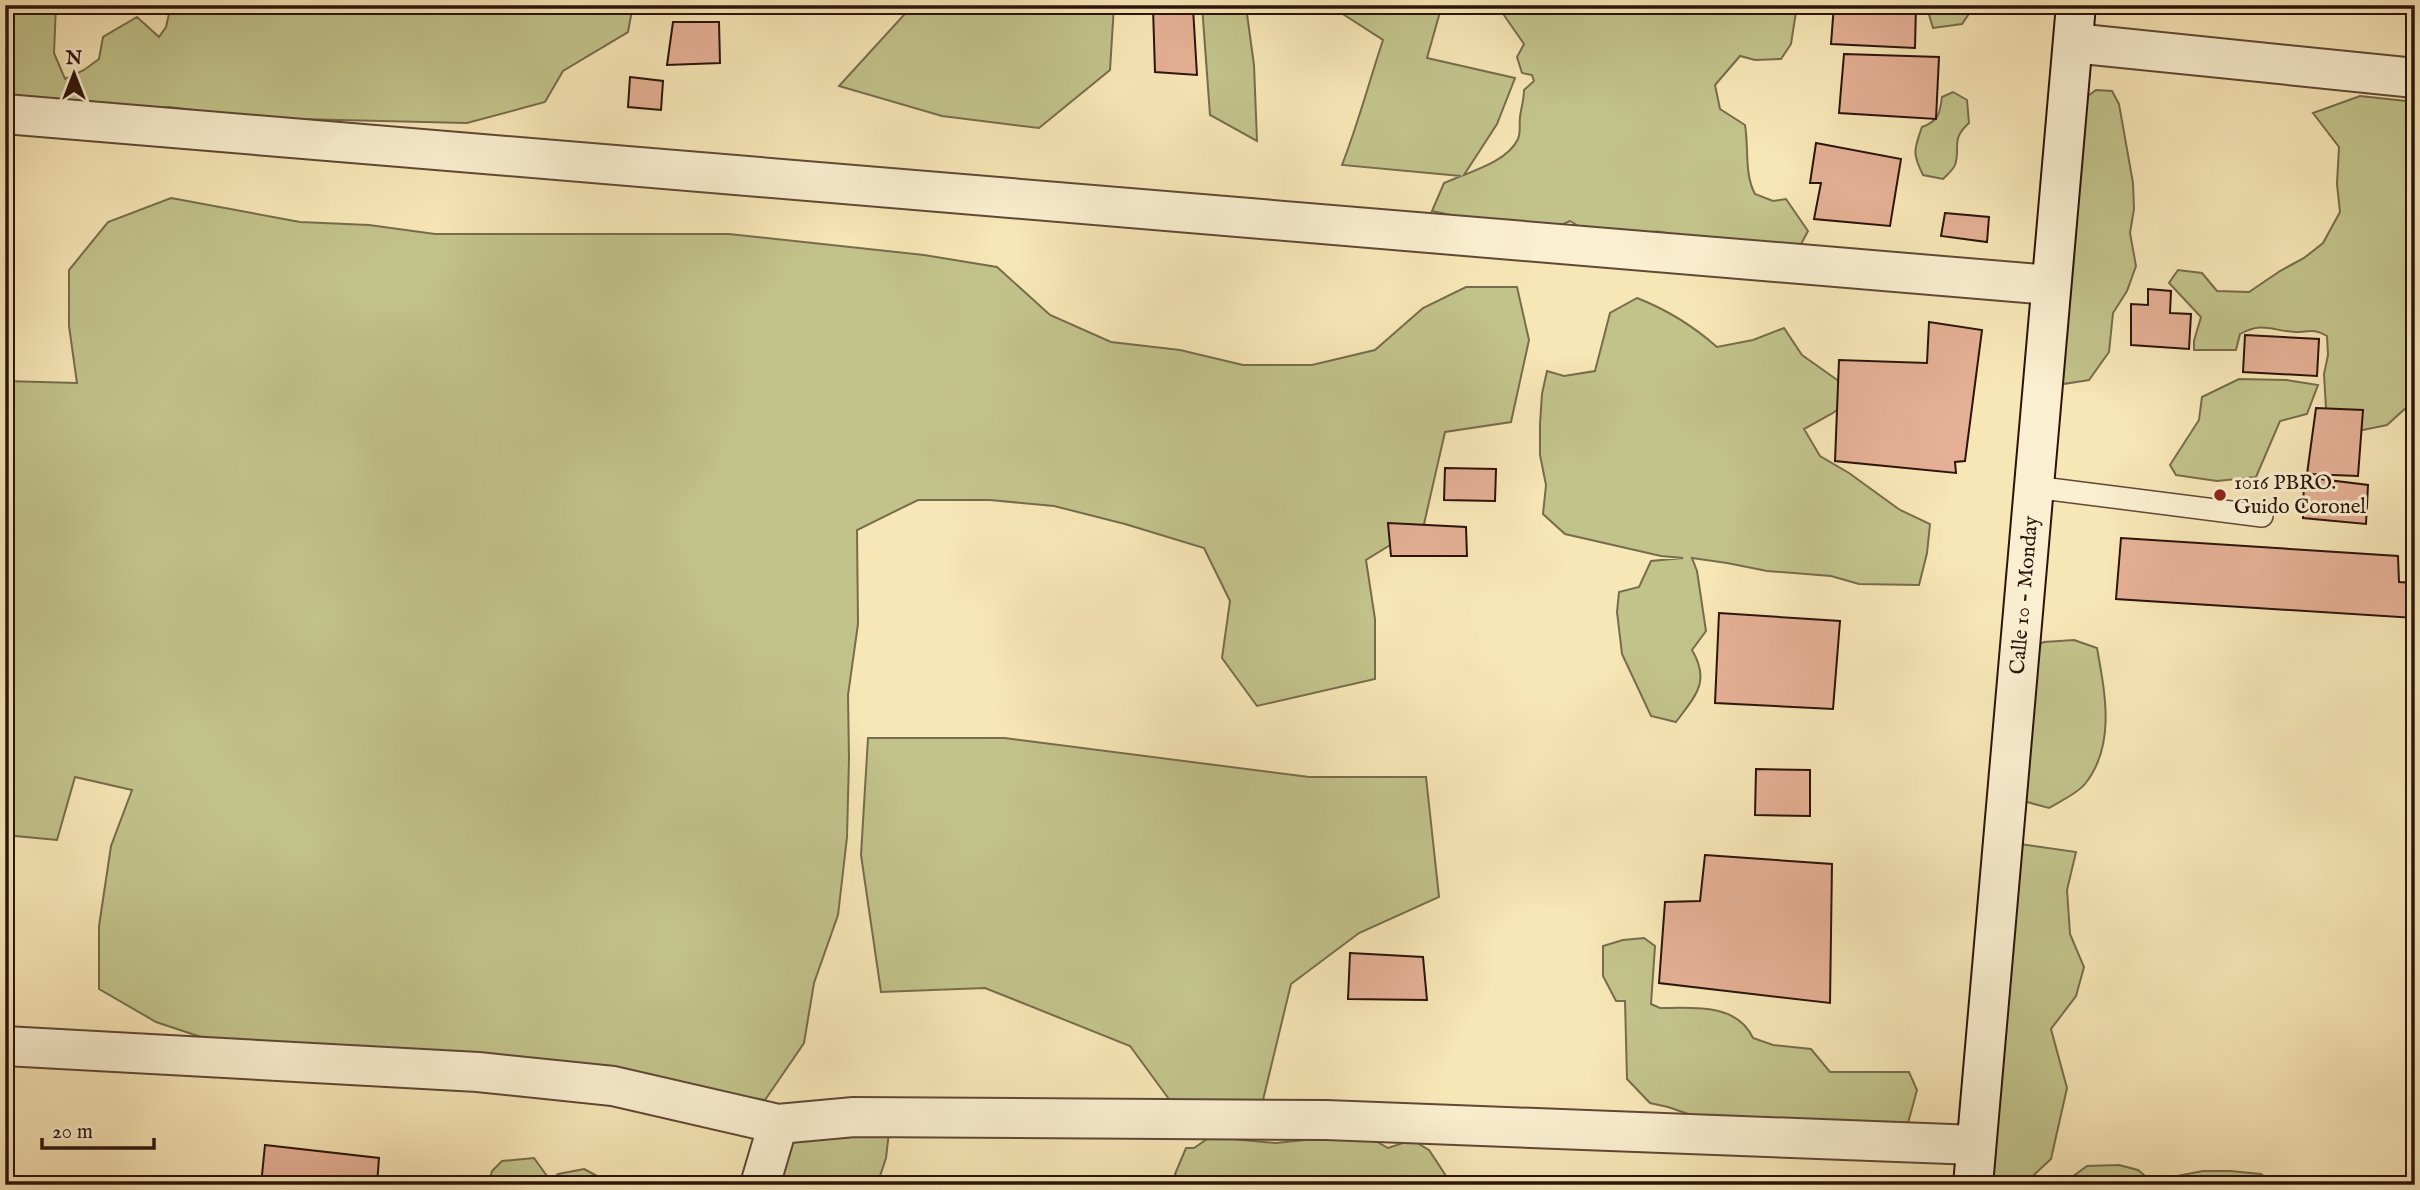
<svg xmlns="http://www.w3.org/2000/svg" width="2420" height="1190" font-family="'IM FELL English',serif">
  <rect width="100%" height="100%" fill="#f7e6b6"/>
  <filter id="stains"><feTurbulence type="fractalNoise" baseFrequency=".00286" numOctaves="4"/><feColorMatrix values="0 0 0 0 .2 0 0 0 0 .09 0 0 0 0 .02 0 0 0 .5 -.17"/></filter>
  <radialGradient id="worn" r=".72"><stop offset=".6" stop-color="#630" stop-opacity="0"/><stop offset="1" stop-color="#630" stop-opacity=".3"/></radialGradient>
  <path fill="#c2c38b" stroke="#776c4c" stroke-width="2" d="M 5,5 L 56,5 L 54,53 L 65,79 L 84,70 L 99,59 L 103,37 L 137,17 L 159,37 L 166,27 L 171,5 L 633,5 L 628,32 L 563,71 L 545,102 L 467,123 L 252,118 L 169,107 L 87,116 L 17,101 L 5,81 Z
    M 913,5 L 1114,5 L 1110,70 L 1039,128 L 942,116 L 839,86 Z
    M 1202,5 L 1239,5 L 1247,14 L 1254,65 L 1257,141 L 1210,115 Z
    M 1313,5 L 1442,5 L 1427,58 L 1515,78 L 1497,124 L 1464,175 C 1482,168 1509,158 1518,139 C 1521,131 1519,125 1520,117 C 1521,108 1524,100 1524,90 L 1534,81 L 1532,75 L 1522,73 L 1517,57 L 1524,44 L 1497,5 L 1803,5 L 1802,10 L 1796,12 L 1791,44 L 1781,59 L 1755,60 L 1740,56 L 1715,85 L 1720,109 L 1745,125 C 1749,148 1744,174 1755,194 L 1773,201 L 1786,199 L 1808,231 L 1800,246 L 1678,237 C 1652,227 1653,233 1629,238 C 1607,242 1588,232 1570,221 L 1561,225 L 1548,236 L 1432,211 L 1444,183 L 1461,176 L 1342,165 C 1358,124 1369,82 1383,40 L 1338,11 Z
    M 1926,5 L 1975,5 L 1962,24 L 1933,28 Z
    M 2096,90 L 2112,91 L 2119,104 L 2133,183 L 2134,209 L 2130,233 L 2136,266 L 2127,291 L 2113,313 L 2109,352 L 2089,380 L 2057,385 L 2059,269 L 2074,247 L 2067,197 L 2081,101 Z
    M 1953,92 L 1967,100 L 1969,123 C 1950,140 1961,147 1955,165 C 1953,170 1947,175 1943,179 L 1923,175 C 1912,153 1914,150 1922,127 C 1939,121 1940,113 1942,97 Z
    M 2360,96 L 2415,102 L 2415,405 L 2407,407 L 2387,425 L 2358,431 L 2326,408 L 2324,374 L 2328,355 L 2327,336 C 2314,328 2309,332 2295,332 C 2272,331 2263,321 2240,334 L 2236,350 L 2194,350 L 2194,341 L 2201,317 L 2169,283 L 2178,270 L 2202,273 L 2217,291 L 2249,292 L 2280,271 L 2304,258 L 2323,243 L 2340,212 L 2337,184 L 2339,147 L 2313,113 Z
    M 171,198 L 300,222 L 369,225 L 435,234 L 729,234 L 924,255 L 997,267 L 1050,315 L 1111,342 L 1180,350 L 1243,365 L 1312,365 L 1375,350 L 1423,308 L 1466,287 L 1517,287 L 1529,340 L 1511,422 L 1445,432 L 1424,524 L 1366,560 L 1375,619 L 1375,679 L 1257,706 L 1222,658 L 1230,601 L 1204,548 L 1125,524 L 1054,506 L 990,500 L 918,500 L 857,530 L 858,624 L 848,695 L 849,759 L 847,837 L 838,915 L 814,983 L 804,1043 L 765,1100 L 654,1082 L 210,1040 L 156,1022 L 99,989 L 99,926 L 111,846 L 132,790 L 75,777 L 57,840 L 5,835 L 5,381 L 77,383 L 69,326 L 69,270 L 108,222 Z
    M 1637,298 C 1668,310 1692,325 1717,347 L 1753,340 L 1784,328 L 1802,355 L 1857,394 L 1833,413 L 1804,429 L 1820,456 L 1849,473 L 1900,510 L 1930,524 L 1927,553 L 1919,585 L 1859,584 L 1831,576 L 1767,571 L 1727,563 L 1692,558 L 1697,571 L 1706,631 L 1692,650 C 1711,682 1695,696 1676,722 L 1651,716 L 1622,654 L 1617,612 L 1619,592 L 1639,587 L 1651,561 L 1683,558 L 1661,556 L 1565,534 L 1543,514 L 1546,485 L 1540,455 L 1540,424 L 1542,394 L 1547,371 L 1564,376 L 1595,371 L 1610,313 Z
    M 2239,379 L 2286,380 L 2318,385 L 2307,414 L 2280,421 L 2256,477 L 2217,481 L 2176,475 L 2170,465 L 2199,420 L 2202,397 Z
    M 2074,640 L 2097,648 C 2105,693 2116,745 2085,784 C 2077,794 2060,801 2049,808 L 2016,799 L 2023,650 L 2044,642 Z
    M 868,738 L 1004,738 L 1309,777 L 1426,777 L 1439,897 L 1359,933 L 1291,984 L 1262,1104 L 1177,1110 L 1130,1046 L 985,988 L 881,992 L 861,855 Z
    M 2020,844 L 2076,852 L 2067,890 L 2070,934 L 2084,967 L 2076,996 L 2051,1029 L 2067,1088 L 2051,1159 L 2023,1185 L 1996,1185 L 1982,1166 Z
    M 1644,938 L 1655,946 L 1651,1004 L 1660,1008 C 1693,1008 1737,1003 1753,1038 L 1773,1045 L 1811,1049 L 1830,1072 L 1909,1072 L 1917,1090 L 1908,1123 L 1697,1117 L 1668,1107 L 1650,1103 L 1627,1079 L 1625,1001 L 1616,1001 L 1603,976 L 1603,946 L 1623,940 Z
    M 889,1132 L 886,1158 L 877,1185 L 776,1185 L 791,1136 Z
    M 1363,1134 L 1388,1148 L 1412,1140 L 1429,1150 L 1452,1185 L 1180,1185 L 1175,1174 L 1186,1148 L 1194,1148 L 1210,1137 L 1276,1143 Z
    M 534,1158 L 547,1176 L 537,1185 L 488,1185 L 492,1171 L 502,1161 Z
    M 2119,1165 L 2138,1170 L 2151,1181 L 2203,1171 L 2230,1171 L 2261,1174 L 2274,1185 L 2068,1185 L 2068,1180 L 2087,1166 Z
    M 584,1169 L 599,1177 L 602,1185 L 545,1185 L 558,1174 Z"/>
  <path fill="#e5b095" stroke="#2c140c" stroke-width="2" d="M 1834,5 L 1916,5 L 1915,48 L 1831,44 Z
    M 1153,8 L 1193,8 L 1197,75 L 1155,72 Z
    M 673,22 L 719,22 L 720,63 L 667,65 Z
    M 1844,54 L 1939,57 L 1936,119 L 1839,113 Z
    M 630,77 L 663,81 L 661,110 L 628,107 Z
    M 1816,143 L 1901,159 L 1890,226 L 1814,219 L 1821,183 L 1810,183 Z
    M 1945,213 L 1989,217 L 1987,242 L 1941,236 Z
    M 2148,289 L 2171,291 L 2170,313 L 2191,314 L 2189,349 L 2131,345 L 2131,304 L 2148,305 Z
    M 1929,322 L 1982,330 L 1965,461 L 1955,462 L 1956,473 L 1835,461 L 1839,360 L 1927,363 Z
    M 2245,335 L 2319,339 L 2317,376 L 2243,372 Z
    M 2316,408 L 2363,410 L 2358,476 L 2307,474 Z
    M 1445,468 L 1496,469 L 1495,501 L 1444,500 Z
    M 2304,477 L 2368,485 L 2366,524 L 2303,518 Z
    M 1388,523 L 1466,527 L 1467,556 L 1391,556 Z
    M 2121,538 L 2398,556 L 2399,582 L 2415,583 L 2415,618 L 2116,599 Z
    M 1719,613 L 1840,621 L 1833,709 L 1715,703 Z
    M 1756,769 L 1810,770 L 1810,816 L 1755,815 Z
    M 1705,855 L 1832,864 L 1830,1003 L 1659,983 L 1665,902 L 1700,901 Z
    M 1350,953 L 1423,957 L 1427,1000 L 1348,999 Z
    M 265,1145 L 379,1158 L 377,1185 L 261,1185 Z"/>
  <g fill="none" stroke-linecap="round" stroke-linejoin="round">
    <g stroke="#5f4836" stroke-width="24">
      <path id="lane" d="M 2034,487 L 2262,516"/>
    </g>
    <g stroke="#5f4836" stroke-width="42">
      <path id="street" d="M 2073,43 L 2415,78
        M 5,114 L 2051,285
        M 5,1046 L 478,1072 L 613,1086 L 778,1124
        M 760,1185 L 778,1124 L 854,1117 L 1326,1120 L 1976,1145"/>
    </g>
    <g stroke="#2c140c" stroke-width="42">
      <g id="secondary">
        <path id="s1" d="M 1973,1185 L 2076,5"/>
      </g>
    </g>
    <use href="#lane" stroke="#faefd0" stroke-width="21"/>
    <use href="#street" stroke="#faefd0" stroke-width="38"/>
    <use href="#secondary" stroke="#faefd0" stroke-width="38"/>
  </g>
  <circle fill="#8f2418" stroke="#faefd0" stroke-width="2.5" cx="2220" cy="495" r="7"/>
  <g text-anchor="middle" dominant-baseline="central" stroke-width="6" stroke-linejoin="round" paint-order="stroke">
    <g font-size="21" fill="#2c140c" stroke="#faefd0" text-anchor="start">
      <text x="2234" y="483">1016 PBRO.<tspan x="2234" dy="24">Guido Coronel</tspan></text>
    </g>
    <g font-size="21" fill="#2c140c" stroke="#faefd0">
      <text stroke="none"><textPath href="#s1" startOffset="592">Calle 10 - Monday</textPath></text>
    </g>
  </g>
  <rect width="2420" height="1190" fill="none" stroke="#f7e6b6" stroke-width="28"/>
  <rect x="7" y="7" width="2406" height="1176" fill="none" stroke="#2c140c" stroke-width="3.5"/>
  <rect x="14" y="14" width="2392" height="1162" fill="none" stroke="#2c140c" stroke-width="2"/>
  <g transform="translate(74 74)" stroke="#faefd0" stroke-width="5" paint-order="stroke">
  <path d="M0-5L12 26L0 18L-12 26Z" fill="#2c140c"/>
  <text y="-10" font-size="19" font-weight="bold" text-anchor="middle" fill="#2c140c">N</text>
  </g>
  <path d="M42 1138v10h112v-10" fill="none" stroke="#2c140c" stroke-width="3.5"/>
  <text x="52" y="1138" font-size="21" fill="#2c140c" stroke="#faefd0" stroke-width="5" paint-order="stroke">20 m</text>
  <rect width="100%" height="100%" filter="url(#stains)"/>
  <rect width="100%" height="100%" fill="url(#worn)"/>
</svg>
